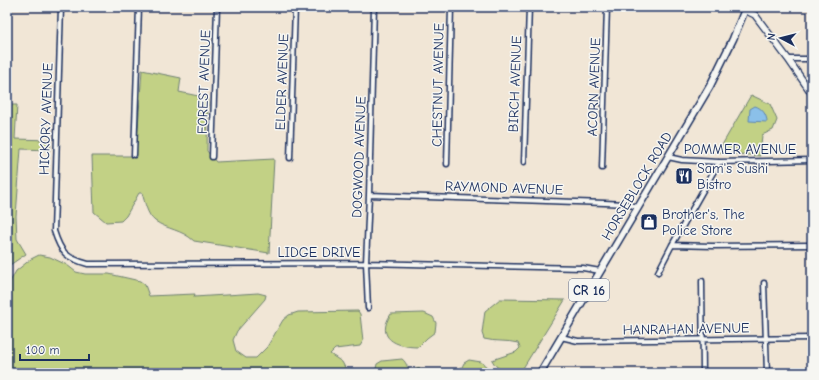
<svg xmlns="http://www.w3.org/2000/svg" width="819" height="380" font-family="'Comic Neue',sans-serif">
  <rect width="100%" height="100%" fill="#f1e6d6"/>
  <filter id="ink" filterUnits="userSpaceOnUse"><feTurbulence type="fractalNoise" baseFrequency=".025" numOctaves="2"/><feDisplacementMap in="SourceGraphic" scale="8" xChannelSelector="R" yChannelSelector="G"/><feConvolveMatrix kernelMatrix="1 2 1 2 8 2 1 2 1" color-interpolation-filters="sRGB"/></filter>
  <g filter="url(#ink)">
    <path fill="#c2d185" stroke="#6e8072" d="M 142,70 L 181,78 L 179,92 L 208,98 L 207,151 L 216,162 L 274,159 L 269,253 L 194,241 C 181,229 168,230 155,221 C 147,215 145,202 142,193 L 139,193 L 126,216 L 121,221 L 106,222 L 94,212 L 92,156 L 136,156 Z
      M 751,95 L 770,104 L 777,120 L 773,130 L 762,135 L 760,156 L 718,152 Z
      M 7,105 L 17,105 L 15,139 L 50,140 L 50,150 L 21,149 L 16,216 L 17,239 L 26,254 L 7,267 Z
      M 39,255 L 50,257 L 67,265 L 76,272 L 85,274 L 109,274 L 140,281 L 145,285 L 149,296 L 195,294 L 194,297 L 258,293 L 266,295 L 265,299 L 237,331 L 233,340 L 236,351 L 246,358 L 256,358 L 267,347 L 283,320 L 289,315 L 298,312 L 358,311 L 360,314 L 363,341 L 360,346 L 335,349 L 330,354 L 342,362 L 348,373 L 7,373 L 7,287 L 16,271 L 31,259 Z
      M 500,299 L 565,300 L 520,373 C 508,373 498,372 492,360 L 516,352 L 520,348 L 518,343 C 507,340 495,342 484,339 L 482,333 L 485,311 Z
      M 424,313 L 433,317 L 436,323 L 435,332 L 427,338 L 418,347 C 396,347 375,338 391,314 Z
      M 402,359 C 408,363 406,370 413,371 L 416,368 L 422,369 L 431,373 L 375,373 L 377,364 L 382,361 Z
      M 469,360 L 481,362 L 494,373 L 459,373 L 464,363 Z"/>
    <path fill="#8bc0e9" stroke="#5e86b1" d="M 755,106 C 762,108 767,115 767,122 L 749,121 L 750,109 Z"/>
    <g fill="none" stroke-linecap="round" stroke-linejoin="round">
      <g stroke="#1b2f5e" stroke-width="7">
        <path id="street" d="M 61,7 L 54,231 C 61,253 66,258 88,264 L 366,263 L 583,268 L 600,271
          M 788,59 L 812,59
          M 134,155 L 139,7
          M 212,157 L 217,7
          M 668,157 L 682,160 L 719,162 L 812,160
          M 290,158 L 295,7
          M 524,162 L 529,7
          M 447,164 L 451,7
          M 602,168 L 607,7
          M 369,195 L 605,203 L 626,204 L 638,207
          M 672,245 L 712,246 L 812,245
          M 658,272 L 672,245 L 719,162
          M 702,281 L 703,373
          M 764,283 L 767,373
          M 368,308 L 366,263 L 369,195 L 374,7
          M 561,337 L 578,341 L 812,338"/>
      </g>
      <g stroke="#1b2f5e" stroke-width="8">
        <path id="secondary" d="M 738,7 L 755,15 L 788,59 L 812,94"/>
      </g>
      <g stroke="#1b2f5e" stroke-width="9">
        <path id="primary" d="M 540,373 L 710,86 L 733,39 L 746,7"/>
      </g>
      <use href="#street" stroke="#f6f6f2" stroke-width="4"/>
      <use href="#secondary" stroke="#f6f6f2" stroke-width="5.5"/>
      <use href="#primary" stroke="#f6f6f2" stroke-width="6"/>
    </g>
  </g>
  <defs>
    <g id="restaurant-square" transform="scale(0.9)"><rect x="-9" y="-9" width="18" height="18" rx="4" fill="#1b2f5e" stroke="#f6f6f2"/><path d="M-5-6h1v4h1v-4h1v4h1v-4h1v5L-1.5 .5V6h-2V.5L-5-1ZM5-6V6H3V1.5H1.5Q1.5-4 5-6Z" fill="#fff"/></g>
    <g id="shop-square" transform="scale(0.9)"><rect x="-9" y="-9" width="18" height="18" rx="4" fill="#1b2f5e" stroke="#f6f6f2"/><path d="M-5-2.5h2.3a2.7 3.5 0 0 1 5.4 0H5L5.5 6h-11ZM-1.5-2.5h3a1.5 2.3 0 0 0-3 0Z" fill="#fff"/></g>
  </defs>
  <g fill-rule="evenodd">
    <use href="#restaurant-square" x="684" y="176"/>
    <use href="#shop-square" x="649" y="222"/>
  </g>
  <g text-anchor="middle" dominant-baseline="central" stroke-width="3" stroke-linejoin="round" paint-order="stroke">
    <rect fill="#f6f6f2" stroke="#5d6b8a" stroke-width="1" x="569" y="279" width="40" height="22" rx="3"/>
    <g font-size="13" font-weight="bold" fill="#1b2f5e">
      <text x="589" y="290">CR 16</text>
    </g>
    <g font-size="14" fill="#1b2f5e" stroke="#f6f6f2">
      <text transform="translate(204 82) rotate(-88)">FOREST AVENUE</text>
      <text transform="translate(282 82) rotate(-88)">ELDER AVENUE</text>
      <text transform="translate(515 84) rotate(-88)">BIRCH AVENUE</text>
      <text transform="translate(438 85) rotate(-89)">CHESTNUT AVENUE</text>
      <text transform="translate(594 87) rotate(-88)">ACORN AVENUE</text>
      <text transform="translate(46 119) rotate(-88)">HICKORY AVENUE</text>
      <text x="740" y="149">POMMER AVENUE</text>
      <text transform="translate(359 157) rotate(-88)">DOGWOOD AVENUE</text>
      <text transform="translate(637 186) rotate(-59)">HORSEBLOCK ROAD</text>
      <text transform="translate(504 188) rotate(2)">RAYMOND AVENUE</text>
      <text x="319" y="252">LIDGE DRIVE</text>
      <text transform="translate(686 329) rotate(-1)">HANRAHAN AVENUE</text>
    </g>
    <g font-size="14" fill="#1b2f5e" stroke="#f6f6f2" text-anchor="start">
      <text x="697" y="168">Sam's Sushi<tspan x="697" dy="16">Bistro</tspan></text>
      <text x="662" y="214">Brother's, The<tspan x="662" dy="16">Police Store</tspan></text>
    </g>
  </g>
  <rect width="819" height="380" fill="none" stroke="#f6f6f2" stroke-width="24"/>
  <rect x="12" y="12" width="795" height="356" fill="none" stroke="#1b2f5e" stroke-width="1.5" filter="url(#ink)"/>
  <g transform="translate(781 38) rotate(277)" stroke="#f6f6f2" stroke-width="3" paint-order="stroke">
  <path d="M0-3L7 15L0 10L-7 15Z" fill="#1b2f5e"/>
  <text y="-6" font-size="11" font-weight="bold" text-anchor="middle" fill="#1b2f5e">N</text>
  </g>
  <path d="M20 354v6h69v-6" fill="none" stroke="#1b2f5e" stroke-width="2"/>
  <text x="26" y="354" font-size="12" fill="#1b2f5e" stroke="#f6f6f2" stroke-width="3" paint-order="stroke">100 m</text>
</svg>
